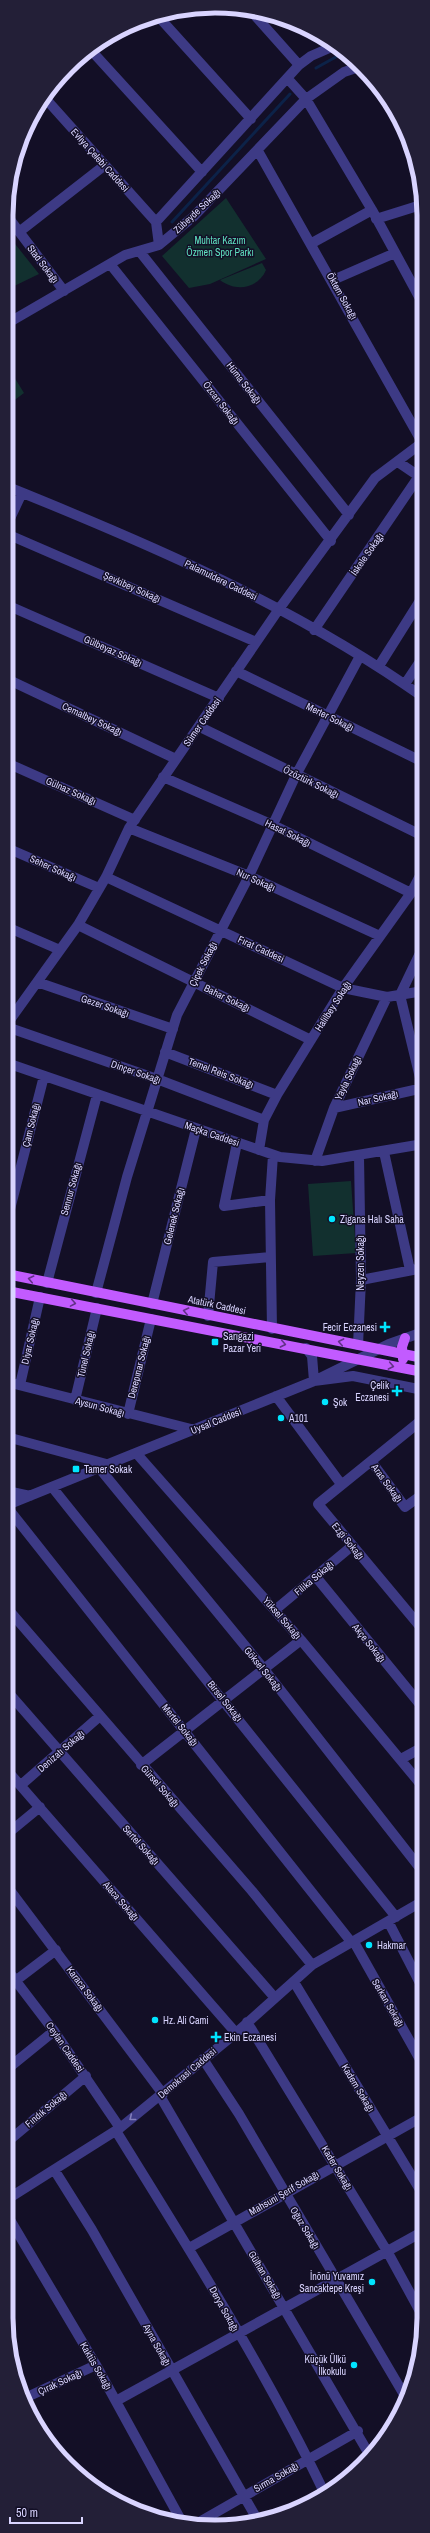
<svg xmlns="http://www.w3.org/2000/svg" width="430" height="2533" font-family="'Archivo Narrow',sans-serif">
  <rect width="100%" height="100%" fill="#130f26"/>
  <path fill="#12302f" d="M 226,198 L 266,259 L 210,284 L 189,288 L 162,256 Z
    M 8,235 L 39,274 L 8,289 Z
    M 262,263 L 266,270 C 258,289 235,292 220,280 Z
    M 8,367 L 24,393 L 8,405 Z
    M 351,1181 L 356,1253 L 313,1256 L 308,1184 Z"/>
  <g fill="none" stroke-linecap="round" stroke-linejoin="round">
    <path stroke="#0c2248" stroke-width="3" d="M 316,68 L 343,53
      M 172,222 L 290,94"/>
    <path stroke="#3d3a85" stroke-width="10" d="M 250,10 L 299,65
      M 157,15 L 251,119
      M 89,48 L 202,172
      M 288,79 L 306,99 L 372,210 L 423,304
      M 45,98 L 156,222
      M 258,151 L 422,442
      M 8,217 L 64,291
      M 376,219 L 424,204
      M 156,222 L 299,65 L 311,56 L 334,46
      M 156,222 L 159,245
      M 19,232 L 105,165
      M 312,243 L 372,210
      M 140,252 L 349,515
      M 110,264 L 331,541
      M 333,280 L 395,253
      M 8,323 L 125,255 L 159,245 L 193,217 L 306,99 L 344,72 L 362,66
      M 398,462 L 423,479
      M 8,487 C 152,545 296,607 423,697
      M 7,525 L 22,493
      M 7,534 L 256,642
      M 7,605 L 219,698
      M 314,630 L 419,476
      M 379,666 L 423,596
      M 236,671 L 423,762
      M 7,679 L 176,759
      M 405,684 L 423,657
      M 200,727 L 423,836
      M 7,763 L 135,820
      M 163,777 L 273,825 L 411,893
      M 129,828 L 249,876 L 380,936
      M 7,848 L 99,888
      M 106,877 L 343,988 L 387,997 L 423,991
      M 78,925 L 311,1040
      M 7,927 L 60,950
      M 37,982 L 173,1029
      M 7,1024 L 78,925 L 106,877 L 129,828 L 279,609 L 375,478 L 423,442
      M 7,1027 L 157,1079 L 264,1120
      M 165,1052 L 277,1095
      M 7,1063 L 280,1157 L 322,1161 L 423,1144
      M 423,1090 L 400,995 L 423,947
      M 334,1108 L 423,1088
      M 237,1143 L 224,1206 L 270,1200
      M 259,1150 L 264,1120 L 277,1095 L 343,988 L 411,893 L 423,870
      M 384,1152 L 410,1270
      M 315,1161 L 334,1108 L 387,997
      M 7,1221 L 44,1076
      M 361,1280 L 423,1268
      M 47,1283 L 97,1095
      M 96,1293 L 127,1177 L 177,1015 L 249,876 L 296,775 L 360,656
      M 152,1304 L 196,1129
      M 208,1316 L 213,1262 L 270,1257
      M 272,1329 L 270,1200 L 273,1155
      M 358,1345 L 361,1280 L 359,1156
      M 306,1348 L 312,1356 L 314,1381 L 353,1376 L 423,1390
      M 7,1382 L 195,1430
      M 20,1385 L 40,1297
      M 276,1396 L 341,1484
      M 75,1400 L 97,1308
      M 128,1414 L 151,1319
      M 7,1437 L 110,1465
      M 137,1454 L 301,1640 L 423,1787
      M 371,1461 L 405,1507 L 423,1494
      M 100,1469 L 264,1669 L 423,1872
      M 52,1487 L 396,1917
      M 7,1491 L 30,1496
      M 7,1505 L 314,1381 L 389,1344 L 423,1332
      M 7,1507 L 352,1943
      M 316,1577 L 423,1708
      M 7,1608 L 252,1891 L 312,1965
      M 275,1610 L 352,1546
      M 423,1630 L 318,1504 L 423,1419
      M 7,1691 L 275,1998
      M 401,1759 L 423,1747
      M 141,1765 L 301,1640
      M 6,1769 L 236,2033
      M 21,1785 L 100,1716
      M 6,1835 L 40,1807
      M 6,1885 L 163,2094
      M 389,1923 L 422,1987
      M 354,1942 L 422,2063
      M 6,1968 L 54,2031 L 120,2128
      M 294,1982 L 422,2193
      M 6,1988 L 56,1950
      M 247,2022 L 387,2251 L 422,2315
      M 203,2059 L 239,2114 L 406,2398
      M 6,2070 L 54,2031
      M 160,2096 L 369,2454
      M 116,2131 C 189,2249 264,2367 324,2492
      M 6,2143 L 86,2076
      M 55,2171 L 92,2230 L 257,2519
      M 6,2200 L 120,2128 L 236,2033 L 312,1965 L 423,1901
      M 6,2213 L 96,2365 L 182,2522
      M 189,2248 L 422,2117
      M 20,2388 L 32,2413
      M 25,2398 L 96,2365
      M 116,2401 L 422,2232
      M 194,2525 L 358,2431"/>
    <path stroke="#c25bff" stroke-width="10" d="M 7,1274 L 423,1358
      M 7,1291 L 423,1372
      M 403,1359 L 402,1347 L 405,1338"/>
  </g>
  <defs><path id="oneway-chevron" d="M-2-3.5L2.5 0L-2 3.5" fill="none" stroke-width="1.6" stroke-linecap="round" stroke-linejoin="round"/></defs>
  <g stroke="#623188">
    <use href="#oneway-chevron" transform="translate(31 1279) rotate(-168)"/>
    <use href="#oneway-chevron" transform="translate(73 1303) rotate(10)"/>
    <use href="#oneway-chevron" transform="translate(186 1311) rotate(-168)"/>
    <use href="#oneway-chevron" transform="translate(341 1342) rotate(-169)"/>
    <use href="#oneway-chevron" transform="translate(283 1344) rotate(11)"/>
    <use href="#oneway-chevron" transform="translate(391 1366) rotate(11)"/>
  </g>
  <use stroke="#837fbc" href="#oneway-chevron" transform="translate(132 2118) rotate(141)"/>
  <g fill="#00e5ff" stroke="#130f26" stroke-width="1.5">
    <circle cx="332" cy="1219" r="4"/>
    <path d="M383 1321h4v4h4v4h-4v4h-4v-4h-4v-4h4z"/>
    <rect x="211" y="1338" width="8" height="8" rx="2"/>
    <path d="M395 1385h4v4h4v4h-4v4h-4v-4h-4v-4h4z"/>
    <circle cx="325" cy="1402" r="4"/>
    <circle cx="281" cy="1418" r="4"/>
    <rect x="72" y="1465" width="8" height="8" rx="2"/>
    <circle cx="369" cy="1945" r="4"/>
    <circle cx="155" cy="2020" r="4"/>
    <path d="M214 2031h4v4h4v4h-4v4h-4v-4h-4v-4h4z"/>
    <circle cx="372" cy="2282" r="4"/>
    <circle cx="354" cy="2365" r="4"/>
  </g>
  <g text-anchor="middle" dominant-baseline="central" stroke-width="3" stroke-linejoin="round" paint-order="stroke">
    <g font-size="10" fill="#d9d4ff" stroke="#130f26">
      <text transform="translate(100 160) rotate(48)">Evliya Çelebi Caddesi</text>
      <text transform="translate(197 211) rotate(-43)">Zübeyde Sokağı</text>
      <text transform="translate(43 264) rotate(53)">Stad Sokağı</text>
      <text transform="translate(342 296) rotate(61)">Öktem Sokağı</text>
      <text transform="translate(244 383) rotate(52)">Hüma Sokağı</text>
      <text transform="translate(221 403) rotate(52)">Özcan Sokağı</text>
      <text transform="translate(367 554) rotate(-55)">İskele Sokağı</text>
      <text transform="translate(221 580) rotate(26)">Palamutdere Caddesi</text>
      <text transform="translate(132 587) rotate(24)">Şevkibey Sokağı</text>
      <text transform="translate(113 651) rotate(24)">Gülbeyaz Sokağı</text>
      <text transform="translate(330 717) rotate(26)">Merter Sokağı</text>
      <text transform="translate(92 719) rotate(25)">Cemalbey Sokağı</text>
      <text transform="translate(202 722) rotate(-55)">Sümer Caddesi</text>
      <text transform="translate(311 782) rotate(26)">Özöztürk Sokağı</text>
      <text transform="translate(71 791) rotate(24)">Gülnaz Sokağı</text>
      <text transform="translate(288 833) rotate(26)">Hasat Sokağı</text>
      <text transform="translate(53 868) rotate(24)">Seher Sokağı</text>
      <text transform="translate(256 880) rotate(24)">Nur Sokağı</text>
      <text transform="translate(261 949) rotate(25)">Fırat Caddesi</text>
      <text transform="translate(203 964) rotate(-63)">Çiçek Sokağı</text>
      <text transform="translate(227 998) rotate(26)">Bahar Sokağı</text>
      <text transform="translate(105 1006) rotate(19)">Gezer Sokağı</text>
      <text transform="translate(333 1006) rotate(-57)">Halilbey Sokağı</text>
      <text transform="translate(136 1072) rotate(19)">Dinçer Sokağı</text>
      <text transform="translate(221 1073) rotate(21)">Temel Reis Sokağı</text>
      <text transform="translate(348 1078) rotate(-64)">Yayla Sokağı</text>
      <text transform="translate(378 1098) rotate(-13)">Nar Sokağı</text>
      <text transform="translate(31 1125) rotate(-76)">Çam Sokağı</text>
      <text transform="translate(212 1134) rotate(19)">Maçka Caddesi</text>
      <text transform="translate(71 1189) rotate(-75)">Sennur Sokağı</text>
      <text transform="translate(174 1216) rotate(-76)">Gelenek Sokağı</text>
      <text transform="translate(360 1263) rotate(-90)">Neyzen Sokağı</text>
      <text transform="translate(217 1305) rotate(12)">Atatürk Caddesi</text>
      <text transform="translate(30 1341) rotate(-77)">Diyar Sokağı</text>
      <text transform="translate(86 1354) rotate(-77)">Tünel Sokağı</text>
      <text transform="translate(139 1367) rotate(-76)">Derepınar Sokağı</text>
      <text transform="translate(100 1407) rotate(15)">Aysun Sokağı</text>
      <text transform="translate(216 1421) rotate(-22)">Uysal Caddesi</text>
      <text transform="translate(387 1483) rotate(54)">Aras Sokağı</text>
      <text transform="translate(348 1541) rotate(51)">Ezgi Sokağı</text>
      <text transform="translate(314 1578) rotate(-40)">Filika Sokağı</text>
      <text transform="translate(282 1618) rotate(49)">Yüksel Sokağı</text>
      <text transform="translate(369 1643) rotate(51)">Akçe Sokağı</text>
      <text transform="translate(263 1669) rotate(51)">Göksel Sokağı</text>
      <text transform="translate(225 1701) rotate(51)">Birsel Sokağı</text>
      <text transform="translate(180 1725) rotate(51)">Mertel Sokağı</text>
      <text transform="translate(61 1751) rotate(-41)">Denizatı Sokağı</text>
      <text transform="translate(160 1786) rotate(49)">Gürsel Sokağı</text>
      <text transform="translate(141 1845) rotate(48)">Sertel Sokağı</text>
      <text transform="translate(121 1901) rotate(49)">Alaca Sokağı</text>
      <text transform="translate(85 1989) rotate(53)">Karaca Sokağı</text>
      <text transform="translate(388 2003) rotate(60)">Serkan Sokağı</text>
      <text transform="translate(65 2047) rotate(55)">Ceylan Caddesi</text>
      <text transform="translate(187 2073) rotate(-40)">Demokrasi Caddesi</text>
      <text transform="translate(358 2088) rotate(59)">Kadem Sokağı</text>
      <text transform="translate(46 2109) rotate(-40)">Fındık Sokağı</text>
      <text transform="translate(337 2168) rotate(59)">Kader Sokağı</text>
      <text transform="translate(284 2193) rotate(-30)">Mahsuni Şerif Sokağı</text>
      <text transform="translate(305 2228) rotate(59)">Oğuz Sokağı</text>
      <text transform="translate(265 2275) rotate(59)">Gülhan Sokağı</text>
      <text transform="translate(224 2309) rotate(61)">Derya Sokağı</text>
      <text transform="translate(157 2345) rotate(61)">Ayna Sokağı</text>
      <text transform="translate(96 2366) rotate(60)">Kaktüs Sokağı</text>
      <text transform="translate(60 2382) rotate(-25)">Çırak Sokağı</text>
      <text transform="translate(276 2477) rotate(-30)">Sırma Sokağı</text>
    </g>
    <g font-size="10" fill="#5fe0c0" stroke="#130f26">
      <text x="220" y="240">Muhtar Kazım<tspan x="220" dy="12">Özmen Spor Parkı</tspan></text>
    </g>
    <g font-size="10" fill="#d9d4ff" stroke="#130f26" text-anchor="start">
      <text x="340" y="1219">Zigana Halı Saha</text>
      <text x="377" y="1327" text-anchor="end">Fecir Eczanesi</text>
      <text x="223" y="1336">Sarıgazi<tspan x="223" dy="12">Pazar Yeri</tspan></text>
      <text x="389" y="1385" text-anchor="end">Çelik<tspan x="389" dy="12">Eczanesi</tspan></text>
      <text x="333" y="1402">Şok</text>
      <text x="289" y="1418">A101</text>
      <text x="84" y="1469">Tamer Sokak</text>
      <text x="377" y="1945">Hakmar</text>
      <text x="163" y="2020">Hz. Ali Cami</text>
      <text x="224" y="2037">Ekin Eczanesi</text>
      <text x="364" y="2276" text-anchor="end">İnönü Yuvamız<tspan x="364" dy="12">Sancaktepe Kreşi</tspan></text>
      <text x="346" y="2359" text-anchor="end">Küçük Ülkü<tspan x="346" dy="12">İlkokulu</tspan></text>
    </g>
  </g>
  <path d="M0 0H430V2533H0ZM215 13H215A202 202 0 0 1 417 215V2318A202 202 0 0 1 215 2520H215A202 202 0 0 1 13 2318V215A202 202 0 0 1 215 13Z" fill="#231f37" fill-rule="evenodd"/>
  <path fill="none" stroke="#d9d4ff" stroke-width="5" d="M215 13H215A202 202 0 0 1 417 215V2318A202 202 0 0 1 215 2520H215A202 202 0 0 1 13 2318V215A202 202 0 0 1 215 13Z"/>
  <path d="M10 2517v6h72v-6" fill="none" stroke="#d9d4ff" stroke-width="2"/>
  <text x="16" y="2517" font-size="12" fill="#d9d4ff" stroke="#130f26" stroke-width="3" paint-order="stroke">50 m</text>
</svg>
